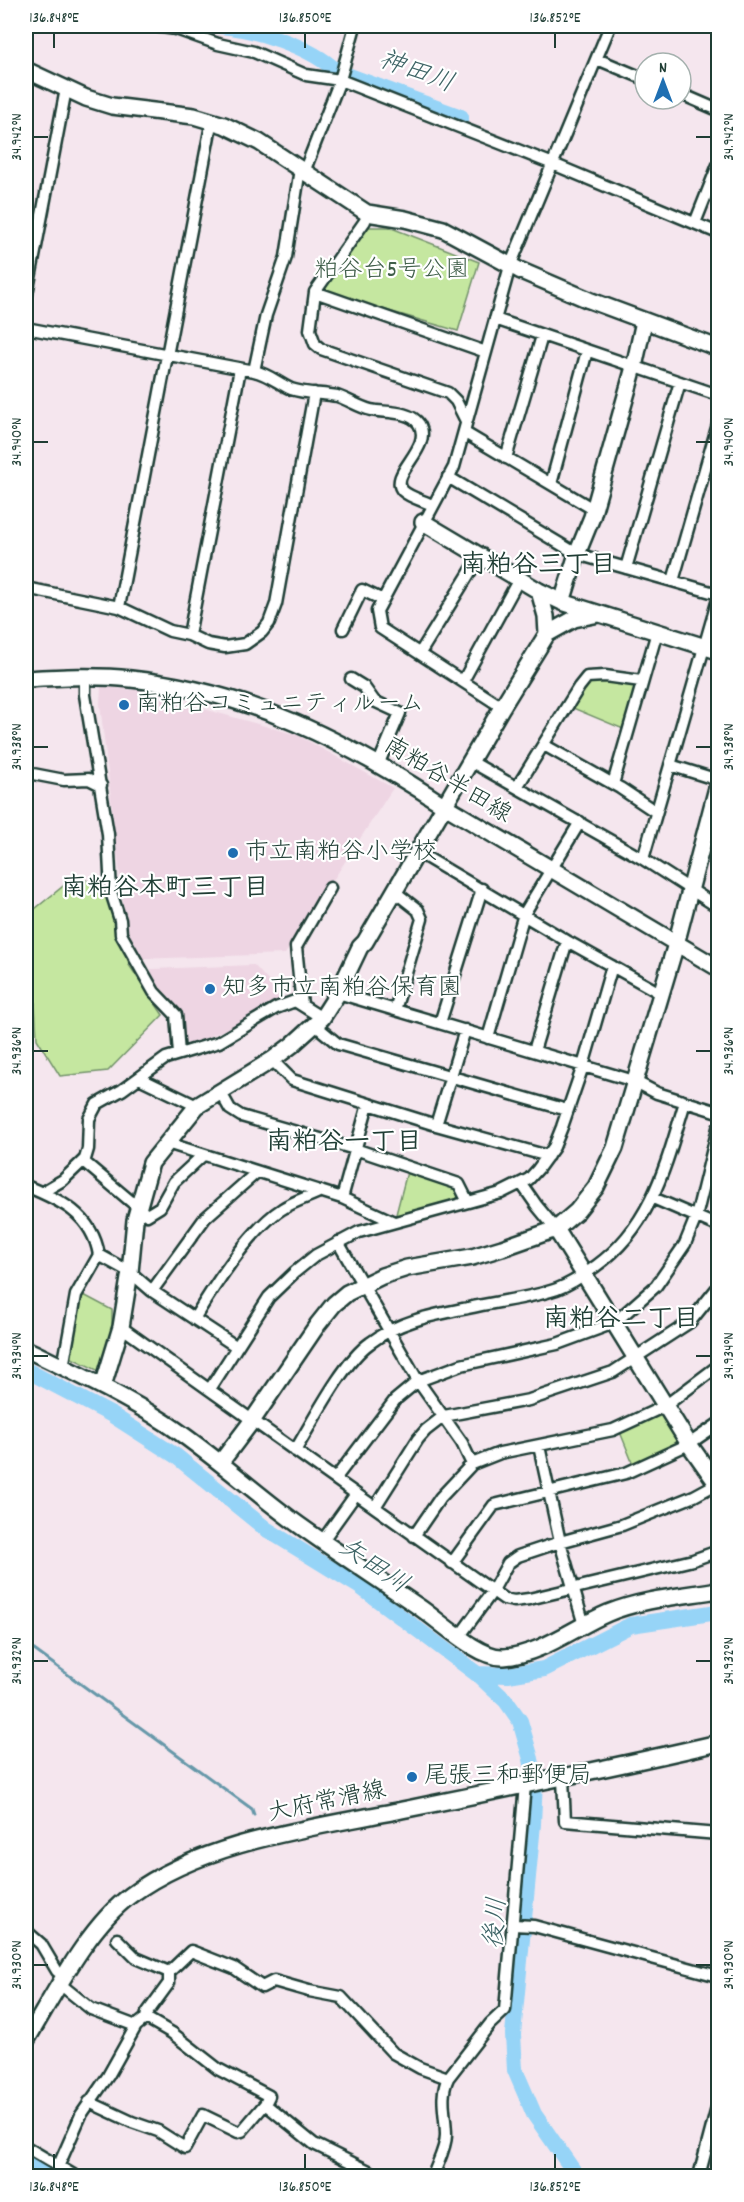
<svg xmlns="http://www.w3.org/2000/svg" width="744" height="2202" font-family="Dekko,'Klee One',sans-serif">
  <rect width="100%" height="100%" fill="#f5e6ee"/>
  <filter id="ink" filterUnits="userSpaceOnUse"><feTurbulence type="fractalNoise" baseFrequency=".0167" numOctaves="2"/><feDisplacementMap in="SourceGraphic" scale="12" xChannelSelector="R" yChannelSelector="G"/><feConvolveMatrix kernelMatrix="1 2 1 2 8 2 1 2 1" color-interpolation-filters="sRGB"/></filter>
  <g filter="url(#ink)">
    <path fill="#eed5e3" d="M 101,687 L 136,690 L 297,735 L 393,788 L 285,954 L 137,959 L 125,919 L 100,704 Z
      M 254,965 L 286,1001 L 189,1046 L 156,991 L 151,969 Z"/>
    <path fill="#c5e7a0" stroke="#72926a" stroke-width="1.5" d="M 367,227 L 389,227 L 479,262 L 458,331 L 327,293 L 322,287 Z
      M 587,677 L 641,681 L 628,731 L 568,706 Z
      M 77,875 L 103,890 L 121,918 L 129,965 L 163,1015 L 108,1071 L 60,1076 L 37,1039 L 33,968 L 27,937 L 30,913 Z
      M 408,1168 L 459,1184 L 468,1202 L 394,1222 Z
      M 80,1293 L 112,1310 L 112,1329 L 103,1373 L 70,1357 Z
      M 665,1406 L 689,1444 L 635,1469 L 618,1427 Z"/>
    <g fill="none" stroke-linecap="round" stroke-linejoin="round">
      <path stroke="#6698a9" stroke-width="3" d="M 26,1644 L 252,1809 L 254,1815"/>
      <path stroke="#96d4f7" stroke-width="16" d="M 220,26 C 253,28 312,47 336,71 L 461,117
        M 26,1370 L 112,1415 L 176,1456 L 266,1529 L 362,1588 L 477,1674 L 506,1701 L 520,1721 L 531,1759 L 535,1780 L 533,1824 L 513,2034 L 515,2070 L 534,2114 L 577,2176
        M 477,1674 L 508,1675 L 544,1669 L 631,1625 L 718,1612
        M 26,2160 L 53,2176"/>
      <g stroke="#1f3d34" stroke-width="15">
        <path id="street" d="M 154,26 L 176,29 L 218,44 L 254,52 L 306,75 L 340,80 L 553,164 L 718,233
          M 597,59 L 645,79
          M 681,94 L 718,110
          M 304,172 L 340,80 L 355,26
          M 367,213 L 365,221 L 315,292 L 310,330 L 315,344 L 321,349 L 448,393 L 456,401 L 466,421
          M 695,223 L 718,165
          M 315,292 L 486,352
          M 26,299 L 66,89
          M 495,319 L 718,395
          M 26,328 L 254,371 C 268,374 278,383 291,389 C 306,394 322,393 337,396 C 349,400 359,407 371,410 C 384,413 410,410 419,424 C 434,448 387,474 403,491 C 409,497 424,501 432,505
          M 254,371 L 266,315 L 286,257 L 300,169
          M 465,433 L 593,509
          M 506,458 L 542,336
          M 448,477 L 577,554 L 718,594
          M 551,484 L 587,351
          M 626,568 L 680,382
          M 673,581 L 718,424
          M 26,588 L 119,607 L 170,631 L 189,635 L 208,644 L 225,647 L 245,644 L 262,632 L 269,623 L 276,604 L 314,393
          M 119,607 L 212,120
          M 343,629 L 362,590 L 383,600
          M 189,635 L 240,369
          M 420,653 L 480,556
          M 85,677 L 85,695 L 108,834 L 111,892 L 120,920 L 121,934 L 154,992 L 176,1015 L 179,1054
          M 351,679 L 364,687 L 374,701 L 400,713 L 378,765
          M 463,681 L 519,579
          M 502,707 L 380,628 L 377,611 L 454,467 L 510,266 L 610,26
          M 544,745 L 620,788 L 656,812
          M 470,761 L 643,859 L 718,907
          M 670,765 L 718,780
          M 33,774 L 64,780 L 89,779 L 101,785
          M 613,784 L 657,632
          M 517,787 L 579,687 L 587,677 L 605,676 L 641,681
          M 419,853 L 567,941 L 660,993
          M 643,859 L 718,599
          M 395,892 L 418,910 L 422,919 L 395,1010
          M 338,993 L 634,1081 L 657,1093 L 718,1112
          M 302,1005 L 296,947 L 330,888
          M 440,1023 L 482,889
          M 315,1025 L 338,1044 L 567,1110
          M 488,1038 L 524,914 L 580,822
          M 534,1051 L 567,941
          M 272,1060 L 292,1080 L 436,1125 L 548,1156
          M 139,1078 L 197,1106
          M 221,1093 L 230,1109 L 241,1116 L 355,1149 L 459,1184 L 468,1202
          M 436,1125 L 465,1030
          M 167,1143 L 342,1198 L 394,1222
          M 83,1161 L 147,1215 L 160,1207 L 174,1182 L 203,1155
          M 521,1183 L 537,1206 L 556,1229
          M 26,1186 C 60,1200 92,1214 99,1255 L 130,1272 L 152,1291 L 237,1347
          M 45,1194 L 46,1190 L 63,1180 L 85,1159 L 88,1149 L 89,1119 L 97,1104 L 122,1090 L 166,1058 L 219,1042 L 276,1008 L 295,1001 L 322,1018
          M 342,1198 L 368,1104
          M 653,1198 L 718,1226
          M 338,1242 L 418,1381 L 462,1443 L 472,1464
          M 152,1291 L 205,1218 L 257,1172
          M 194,1319 C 214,1286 250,1229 282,1209 C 294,1201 309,1197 321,1191
          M 121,1327 L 504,1599 L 514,1601 L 529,1599 L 693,1560 L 718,1551
          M 63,1367 L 76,1295 L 99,1255
          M 210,1389 L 269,1297 L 295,1272 L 316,1255 L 359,1232 L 501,1193 L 529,1179 L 538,1169 L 554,1147 L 562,1127 L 583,1066 L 612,966
          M 539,1446 L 560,1542 L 584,1625
          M 295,1451 C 313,1421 343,1362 370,1343 C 399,1321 433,1315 468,1308 C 497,1301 528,1299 557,1289 C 571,1284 584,1275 596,1266 C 652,1226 666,1164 685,1102
          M 335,1479 L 395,1400 L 418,1381 L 461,1365 L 557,1344 L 614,1323 L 656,1286 L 685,1244 L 696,1217 L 718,1128
          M 375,1507 L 418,1439 L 426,1430 L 444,1416 L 529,1400 L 613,1372 L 690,1322 L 718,1287
          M 414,1536 L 440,1498 L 472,1464 L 500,1453 L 613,1430 L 665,1406 L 718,1366
          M 323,1540 L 356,1494
          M 452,1563 L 494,1505 L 626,1473 L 689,1444 L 718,1424
          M 459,1637 L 492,1592 L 508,1563 L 518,1556 L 560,1542 L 622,1525 L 694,1496 L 718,1483
          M 563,1779 L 565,1821 L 718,1834
          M 513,1925 L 534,1926 L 718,1976
          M 26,1931 L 41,1944 L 57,1971 L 64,1976
          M 117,1939 L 136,1958 L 169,1972 L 191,1951 L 234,1968 L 262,1987 L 274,1981 L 309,1991 L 341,1997 L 393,2053 L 420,2068 L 448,2078
          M 60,1984 L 91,2009 L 136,2026
          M 146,2018 L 147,2013 L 169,1983 L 169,1972
          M 89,2102 L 132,2122 L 158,2131 L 185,2148 L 203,2115 L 238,2132 L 242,2131 L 265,2104
          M 26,2147 L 75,2176
          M 58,2167 L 81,2115 L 108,2076 L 136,2026 L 146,2018 L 172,2033 L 218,2069 L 269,2096 L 265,2104 L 314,2144 L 379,2176
          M 433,2176 C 437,2164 446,2148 446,2135 C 446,2115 439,2097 448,2078 L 490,2024 L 505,2010 L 525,1785
          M 699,2176 L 718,2104"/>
      </g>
      <g stroke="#1f3d34" stroke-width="20">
        <path id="secondary" d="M 26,70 L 86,98 L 112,106 L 194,116 L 224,125 L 259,142 L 367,213 L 405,219 L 443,229 L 519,270 L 589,300 L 718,348
          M 423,522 L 539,591 L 562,602 L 718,651
          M 539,591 L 546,616 L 547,634
          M 562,602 L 577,554 L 592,517 L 634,367 L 644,321
          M 26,679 C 60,677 96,675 131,679 C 248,691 348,742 445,806 L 718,968
          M 556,1229 L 689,1444 L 718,1485
          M 26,1349 C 73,1372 121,1394 166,1423 C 210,1452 249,1488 292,1520 C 333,1550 377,1578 419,1607 C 440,1621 479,1659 504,1657 C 540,1655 575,1627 608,1613 C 642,1599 682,1596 718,1590
          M 103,1386 L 121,1327 L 130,1272 L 135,1220 L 151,1163 L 197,1106 L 272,1060 L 292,1045 L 322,1018 L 338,993 L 360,947 L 365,942 L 502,707 L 547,634 L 574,619 L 599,614
          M 221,1462 L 252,1421 L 318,1324 L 334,1304 L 347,1293 L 382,1276 L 407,1268 L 472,1257 L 502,1248 L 556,1229 L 577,1211 L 596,1187 L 615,1148 L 676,944 L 718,784
          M 26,2041 C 54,1995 87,1927 131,1895 C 205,1840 319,1827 407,1809 C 511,1788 615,1767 718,1743"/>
      </g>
      <use href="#street" stroke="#fff" stroke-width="10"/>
      <use href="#secondary" stroke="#fff" stroke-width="15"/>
    </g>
  </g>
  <path fill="none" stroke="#1f3d34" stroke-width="2" d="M 54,33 L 54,48M 305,33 L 305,48M 555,33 L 555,48M 33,137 L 48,137M 696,137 L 711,137M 33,442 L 48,442M 696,442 L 711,442M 33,747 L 48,747M 696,747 L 711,747M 33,1051 L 48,1051M 696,1051 L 711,1051M 33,1356 L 48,1356M 696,1356 L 711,1356M 33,1661 L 48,1661M 696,1661 L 711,1661M 33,1965 L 48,1965M 696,1965 L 711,1965M 54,2154 L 54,2169M 305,2154 L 305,2169M 555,2154 L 555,2169"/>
  <g fill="#1f6fb2" stroke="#fff" stroke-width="2">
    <circle cx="124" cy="705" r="6"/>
    <circle cx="233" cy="853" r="6"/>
    <circle cx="210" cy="989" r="6"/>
    <circle cx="412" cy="1777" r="6"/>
  </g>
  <g text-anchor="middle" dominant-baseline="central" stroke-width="4.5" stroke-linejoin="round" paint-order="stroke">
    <g font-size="24" fill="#405f4a" stroke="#fff">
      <text x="392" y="271">粕谷台5号公園</text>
    </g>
    <g font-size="24" fill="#1f3d34" stroke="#fff" text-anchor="start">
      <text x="136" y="705">南粕谷コミュニティルーム</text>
      <text x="245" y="853">市立南粕谷小学校</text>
      <text x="222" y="989">知多市立南粕谷保育園</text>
      <text x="424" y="1777">尾張三和郵便局</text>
    </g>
    <g font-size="24" fill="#1f3d34" stroke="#fff">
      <text transform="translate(447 781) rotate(31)">南粕谷半田線</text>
      <text transform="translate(327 1803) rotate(-12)">大府常滑線</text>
    </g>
    <g font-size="26" font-style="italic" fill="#3d6365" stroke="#fff">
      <text transform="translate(416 73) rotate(20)">神田川</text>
      <text transform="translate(373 1567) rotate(34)">矢田川</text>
      <text transform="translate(497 1923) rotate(-85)">後川</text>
    </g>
    <g font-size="26" font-weight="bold" fill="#1f3d34" stroke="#fff">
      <text x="538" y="566">南粕谷三丁目</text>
      <text x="165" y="889">南粕谷本町三丁目</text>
      <text x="344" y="1143">南粕谷一丁目</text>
      <text x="621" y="1320">南粕谷二丁目</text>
    </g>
  </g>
  <rect width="744" height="2202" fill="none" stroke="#fff" stroke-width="66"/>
  <g transform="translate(663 81)"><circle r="28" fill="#ffffff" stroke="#a5b1ae" stroke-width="1.5"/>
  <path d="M0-4.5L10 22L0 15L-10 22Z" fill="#1f6fb2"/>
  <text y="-9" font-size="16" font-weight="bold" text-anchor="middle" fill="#1f3d34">N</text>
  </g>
  <rect x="33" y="33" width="678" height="2136" fill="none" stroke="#1f3d34" stroke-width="2"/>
  <g font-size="15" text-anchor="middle" fill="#1f3d34">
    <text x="54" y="22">136.848°E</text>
    <text x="305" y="22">136.850°E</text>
    <text x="555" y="22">136.852°E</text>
    <text transform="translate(16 137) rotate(-90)" y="5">34.942°N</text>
    <text transform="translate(728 137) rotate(-90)" y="5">34.942°N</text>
    <text transform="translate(16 442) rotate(-90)" y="5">34.940°N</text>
    <text transform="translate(728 442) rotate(-90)" y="5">34.940°N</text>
    <text transform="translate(16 747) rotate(-90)" y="5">34.938°N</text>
    <text transform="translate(728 747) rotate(-90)" y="5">34.938°N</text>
    <text transform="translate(16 1051) rotate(-90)" y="5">34.936°N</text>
    <text transform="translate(728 1051) rotate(-90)" y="5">34.936°N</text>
    <text transform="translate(16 1356) rotate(-90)" y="5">34.934°N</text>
    <text transform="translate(728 1356) rotate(-90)" y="5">34.934°N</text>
    <text transform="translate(16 1661) rotate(-90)" y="5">34.932°N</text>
    <text transform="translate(728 1661) rotate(-90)" y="5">34.932°N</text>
    <text transform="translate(16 1965) rotate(-90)" y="5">34.930°N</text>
    <text transform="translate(728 1965) rotate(-90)" y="5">34.930°N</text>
    <text x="54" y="2191">136.848°E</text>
    <text x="305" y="2191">136.850°E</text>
    <text x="555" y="2191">136.852°E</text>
  </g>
</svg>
